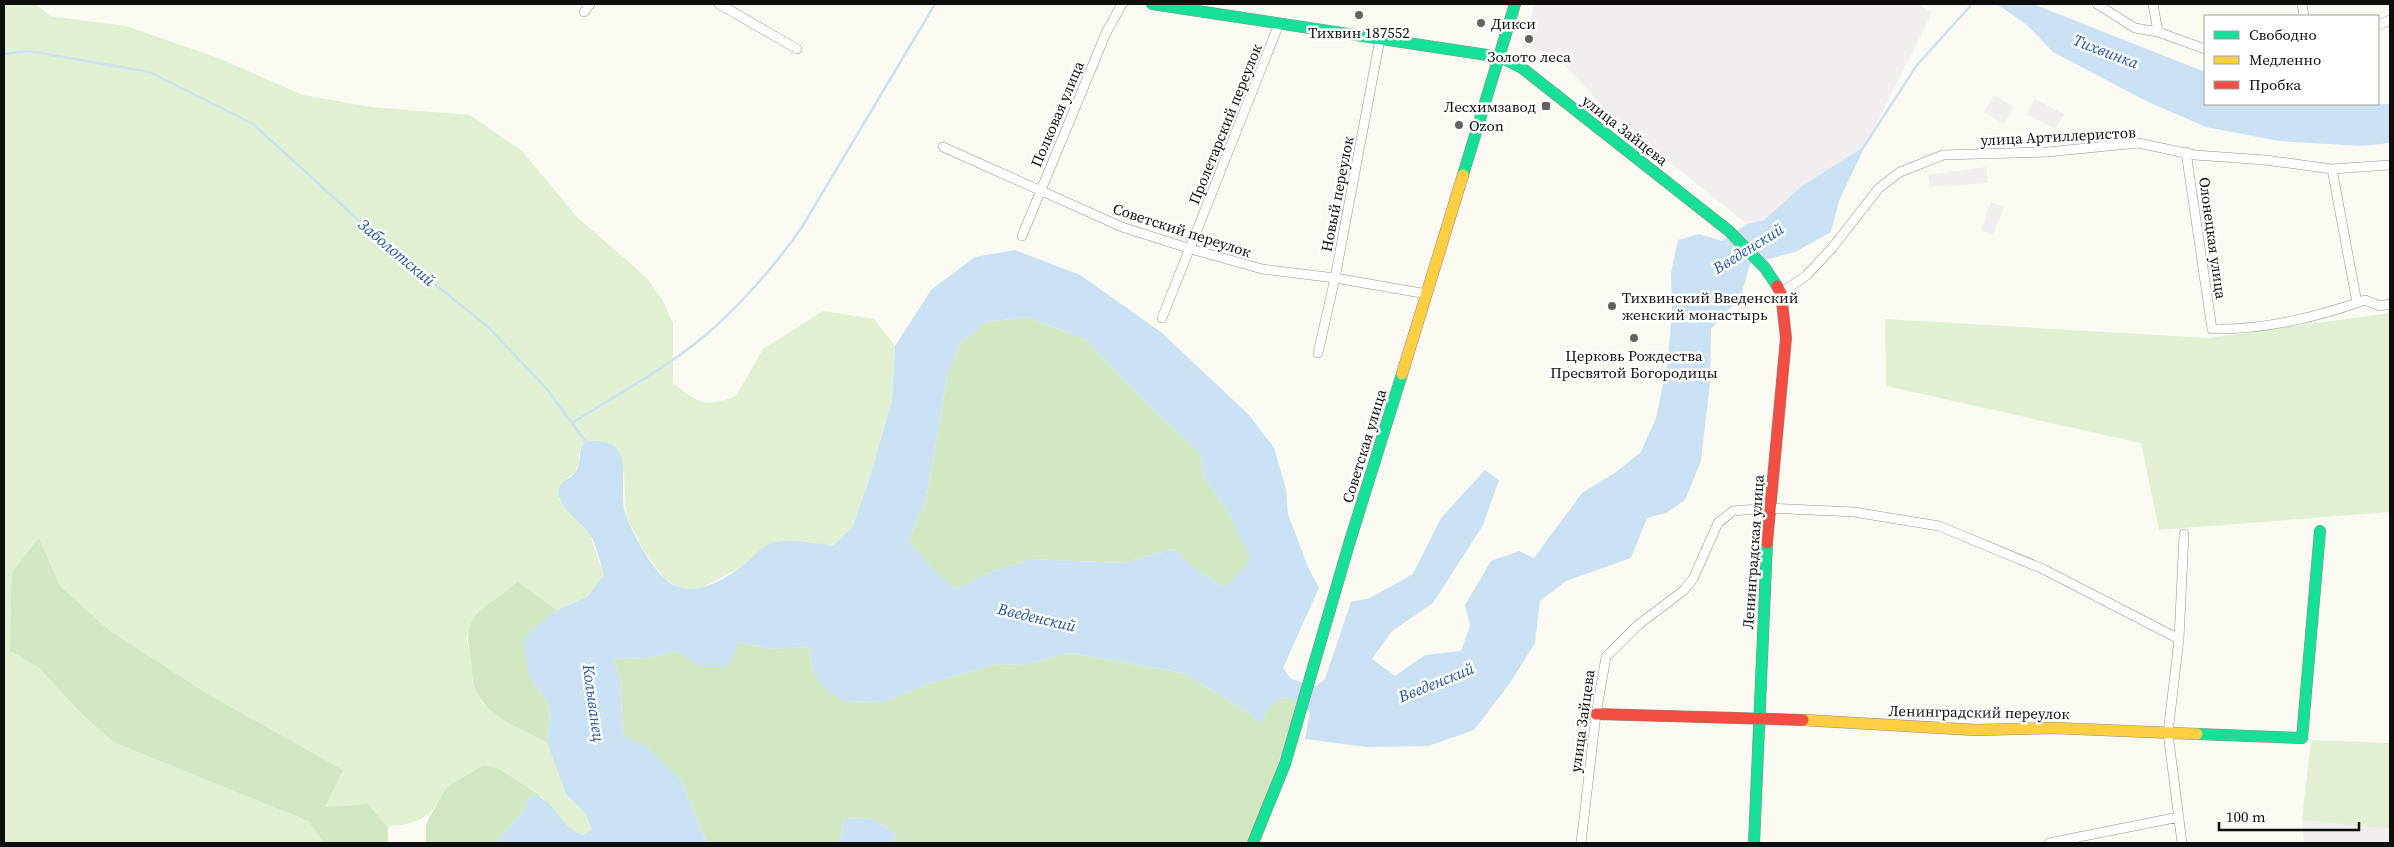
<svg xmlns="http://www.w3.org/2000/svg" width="2394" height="847" font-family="'Source Serif 4',serif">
  <rect width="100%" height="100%" fill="#fafaf2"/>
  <path fill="#f2edef" d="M 1535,4 L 1918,4 L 1932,13 L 1865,146 L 1802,186 L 1764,220 L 1747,224 L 1612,116 L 1563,63 L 1522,46 Z
    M 1994,95 L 2014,107 L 2004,124 L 1984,112 Z
    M 2035,99 L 2064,114 L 2055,129 L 2027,114 Z
    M 1986,167 L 1988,183 L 1930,187 L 1928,175 Z
    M 1991,202 L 2004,207 L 1993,235 L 1981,230 Z
    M 2302,820 L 2390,829 L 2390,843 L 2304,843 Z"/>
  <path fill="#e1f0d3" d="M 4,4 L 36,4 L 50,16 L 126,26 L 218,58 L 303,95 L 372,107 L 470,115 L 522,151 L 577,217 L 646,277 L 662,299 L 673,323 L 673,383 C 698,403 704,408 736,396 L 763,349 L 823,311 L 874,319 L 895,346 L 892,400 L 870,477 L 853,526 L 833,546 L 802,541 L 770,544 L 741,567 L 698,590 L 681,589 L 664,578 L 644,551 L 626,516 L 624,472 L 579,453 L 579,463 L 575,473 L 567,478 L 559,499 L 590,535 L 604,575 L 587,597 L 557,610 L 517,581 L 507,593 L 476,616 L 466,638 L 472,662 L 472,681 L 482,703 L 501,718 L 547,742 L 566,794 L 585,813 L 592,829 L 583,835 L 572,832 L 542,797 L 446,788 C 430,819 422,822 388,827 L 368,804 L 325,807 L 342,770 L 211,696 L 110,631 L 60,586 L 39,538 L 10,651 L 38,667 L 82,714 L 113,742 L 308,821 L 324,843 L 4,843 Z
    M 2390,313 L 2390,512 L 2159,530 L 2141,443 L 1886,386 L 1885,319 L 2208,338 Z
    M 2311,740 L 2390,743 L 2390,829 L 2302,820 Z"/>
  <path fill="#d0e7c1" d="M 1028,317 L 1086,340 L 1147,404 L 1201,454 L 1203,475 L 1230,515 L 1251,560 L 1226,587 L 1199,572 L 1174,549 L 1122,563 L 1031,559 L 986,574 L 956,589 L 934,570 L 908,541 L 926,501 L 947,378 L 959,345 L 986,322 Z
    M 39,538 L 60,586 L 110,631 L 211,696 L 343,770 L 325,807 L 368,804 L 388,827 L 388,843 L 324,843 L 308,821 L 113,742 L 82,714 L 38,667 L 10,651 L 12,572 Z
    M 517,581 L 557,610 L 527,634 L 529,676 L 548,703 L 550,718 L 547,742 C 519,728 481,715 473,682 C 471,674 473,666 471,659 C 468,644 465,629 476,615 C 485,604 505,595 517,581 Z
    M 740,642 L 768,649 L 809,647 L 813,671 L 844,701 L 884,702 L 930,683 L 997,664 L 1024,665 L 1070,653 L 1183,673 L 1250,714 L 1261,724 C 1271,704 1273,694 1298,701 L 1253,843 L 895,843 L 894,832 L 873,819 L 845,818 L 839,843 L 707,843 L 681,780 L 646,746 L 623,737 L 620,677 L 613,659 L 649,658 L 676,651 L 702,666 Z
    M 484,765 L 499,769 L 542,797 L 533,795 L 527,800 L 523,812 L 496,843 L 426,843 L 426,824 L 446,788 Z"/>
  <path fill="#cae0f3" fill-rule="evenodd" d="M 1997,4 L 2033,4 L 2205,72 L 2205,104 L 2390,104 L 2390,143 L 2362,146 L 2279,141 L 2206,127 L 2146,101 L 2053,52 L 2027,25 Z
    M 1865,146 L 1839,201 L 1831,232 L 1795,252 L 1750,264 L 1741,296 L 1711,329 L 1710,383 L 1701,461 L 1685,500 L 1666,513 L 1647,518 L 1631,558 L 1566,581 L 1540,601 L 1535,643 L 1510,683 L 1474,730 L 1428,746 L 1367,747 L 1305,739 L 1310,712 C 1286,690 1272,695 1261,725 L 1250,714 L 1183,673 L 1070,653 L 1024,665 L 997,664 L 930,683 L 884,702 L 844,701 L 825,690 L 813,671 L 809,647 L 768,649 L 740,642 L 727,667 L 702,667 L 676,651 L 649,658 L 613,659 L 620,677 L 623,736 L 646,746 L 681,780 L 707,843 L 496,843 L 523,812 L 527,800 L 533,795 C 555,799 560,829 583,835 L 592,829 L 585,813 L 566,794 L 547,742 L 550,718 L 548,703 L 529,676 L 523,645 L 527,634 L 557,610 L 587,597 L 604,575 C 600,562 597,546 590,535 C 582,522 554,505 559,488 C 562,480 570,479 575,473 C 583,463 576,452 586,441 C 642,437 615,484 626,516 C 633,534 650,565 664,578 C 688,601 720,583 742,566 C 751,560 759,549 769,544 C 786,537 816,543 833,546 L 853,526 L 870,477 L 892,400 L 895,346 L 931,290 L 975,257 L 1015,250 L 1080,275 L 1161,332 L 1249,415 L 1274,448 L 1286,489 L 1288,514 L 1308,567 L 1319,588 L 1283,668 L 1291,679 L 1316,686 L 1325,679 L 1351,602 L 1370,598 L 1413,574 L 1441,518 L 1485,470 L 1499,480 L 1483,525 L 1433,603 L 1392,631 L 1372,659 L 1395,676 L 1425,655 L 1461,651 L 1470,626 L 1465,605 L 1491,561 L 1519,551 L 1534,558 L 1582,493 L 1616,472 L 1641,452 L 1656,418 L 1668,359 L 1672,311 L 1671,272 L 1678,240 L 1699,234 L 1722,241 L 1747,224 L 1764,220 L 1802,186 ZM 1028,317 L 1086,340 L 1147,404 L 1201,454 L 1203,475 L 1230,515 L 1250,560 L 1226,587 L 1199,572 L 1174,549 L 1122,563 L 1031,559 L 986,574 L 956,589 L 934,570 L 908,541 L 926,501 L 947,378 L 959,345 L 986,322 Z
    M 845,818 L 873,819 L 894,832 L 895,843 L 839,843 Z"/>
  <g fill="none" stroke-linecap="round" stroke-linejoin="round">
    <path stroke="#cae0f3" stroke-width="2.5" d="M 4,54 L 29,51 L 149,72 L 253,124 L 379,239 L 488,327 L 546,388 L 586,442
      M 1863,148 L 1917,65 L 1972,4
      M 572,423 C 621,392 675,364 717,325 C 749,295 778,262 802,227 L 935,4"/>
    <g stroke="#949491" stroke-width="10">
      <path id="street" d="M 719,4 L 797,49
        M 2097,4 L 2135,28 L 2158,32 L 2205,49
        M 2153,4 L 2158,32
        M 2302,4 L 2304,16
        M 584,12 L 590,4
        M 2378,25 L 2390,20
        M 943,147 L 1122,227 L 1191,249 L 1262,269 L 1335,278 L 1427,294
        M 2186,152 L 2212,329 C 2265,330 2315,318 2365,300 L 2380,306 L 2390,304
        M 2332,169 L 2357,303
        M 1022,236 L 1106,33 L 1122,4
        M 1781,293 L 1807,275 L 1832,248 L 1879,188 L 1900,172 L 1943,155 L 2047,152 L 2138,143 L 2195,155 L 2265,160 L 2332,169 L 2390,165
        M 1162,318 L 1279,24
        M 1318,353 L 1335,278 L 1380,39
        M 1581,843 L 1596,714 L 1606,657 L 1638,625 L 1683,591 L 1693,579 L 1718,523 L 1733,511 L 1769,508 L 1854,512 L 1939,526 L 2043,569 L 2179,639
        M 2049,843 L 2179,817
        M 2182,843 L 2168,733 L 2179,639 L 2184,534"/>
    </g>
    <g stroke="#8b8b87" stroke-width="12">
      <path id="fast" d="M 1152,4 L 1500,57
        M 1500,57 L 1522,68 L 1729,231 L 1765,268 L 1777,286
        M 1463,175 L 1515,4
        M 2197,734 L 2302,738 L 2320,531
        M 1253,843 L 1285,764 L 1349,544 L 1402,374
        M 1754,843 L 1767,543"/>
    </g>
    <g stroke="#8b8b87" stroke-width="12">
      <path id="slow" d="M 1402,374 L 1463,175
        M 1803,720 L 1976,730 L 2054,728 L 2197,734"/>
    </g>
    <g stroke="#8b8b87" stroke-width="12">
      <path id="jam" d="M 1767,543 L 1786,338 L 1781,293 L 1777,286
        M 1596,714 L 1803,720"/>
    </g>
    <use href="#street" stroke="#fefefd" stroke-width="9"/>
    <use href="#fast" stroke="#16e098" stroke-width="11"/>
    <use href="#slow" stroke="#ffcf43" stroke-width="11"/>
    <use href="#jam" stroke="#f24e42" stroke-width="11"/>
  </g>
  <g fill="#61615e" stroke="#fff" stroke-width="2">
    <circle cx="1359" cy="15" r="5"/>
    <circle cx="1481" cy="23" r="5"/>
    <circle cx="1529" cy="39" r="5"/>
    <rect x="1541" y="101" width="10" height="10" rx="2.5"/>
    <circle cx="1459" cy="125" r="5"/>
    <circle cx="1612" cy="306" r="5"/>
    <circle cx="1634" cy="338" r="5"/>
  </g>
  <g text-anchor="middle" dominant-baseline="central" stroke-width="5" stroke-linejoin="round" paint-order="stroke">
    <g font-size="15" fill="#0e0e0e" stroke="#fff" text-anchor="start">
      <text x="1491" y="23">Дикси</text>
      <text x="1359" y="32" text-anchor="middle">Тихвин 187552</text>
      <text x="1529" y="56" text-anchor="middle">Золото леса</text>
      <text x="1536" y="106" text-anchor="end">Лесхимзавод</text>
      <text x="1469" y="125">Ozon</text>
      <text x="1622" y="297">Тихвинский Введенский<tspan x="1622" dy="17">женский монастырь</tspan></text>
      <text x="1634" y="355" text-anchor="middle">Церковь Рождества<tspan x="1634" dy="17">Пресвятой Богородицы</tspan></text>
    </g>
    <g font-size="15" fill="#0e0e0e" stroke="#fff">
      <text transform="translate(1057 114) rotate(-67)">Полковая улица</text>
      <text transform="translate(1225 124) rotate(-68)">Пролетарский переулок</text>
      <text transform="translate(1625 130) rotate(38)">улица Зайцева</text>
      <text transform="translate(2058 136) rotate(-3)">улица Артиллеристов</text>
      <text transform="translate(1337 194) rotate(-79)">Новый переулок</text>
      <text transform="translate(1182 230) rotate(18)">Советский переулок</text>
      <text transform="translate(2213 238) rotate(82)">Олонецкая улица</text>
      <text transform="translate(1364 446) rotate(-73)">Советская улица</text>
      <text transform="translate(1753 552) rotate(-86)">Ленинградская улица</text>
      <text transform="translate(1979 712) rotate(1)">Ленинградский переулок</text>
      <text transform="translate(1582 721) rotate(-82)">улица Зайцева</text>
    </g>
    <g font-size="16" font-style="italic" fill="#1b549c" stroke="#fff">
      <text transform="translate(2106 51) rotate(21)">Тихвинка</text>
      <text transform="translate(1748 248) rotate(-32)">Введенский</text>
      <text transform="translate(397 252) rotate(40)">Заболотский</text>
      <text transform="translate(1037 617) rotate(13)">Введенский</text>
      <text transform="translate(1436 682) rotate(-22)">Введенский</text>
      <text transform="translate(594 703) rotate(82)">Колыванец</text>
    </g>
  </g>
  <rect width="2394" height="847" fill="none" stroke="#0e0e0e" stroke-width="10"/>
  <rect x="2204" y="15" width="175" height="90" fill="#ffffff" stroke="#9f9f9f"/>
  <rect x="2214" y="31" width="25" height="8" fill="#16e098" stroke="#9f9f9f"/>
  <text x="2249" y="40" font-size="15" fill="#0e0e0e">Свободно</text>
  <rect x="2214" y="56" width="25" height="8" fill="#ffcf43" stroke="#9f9f9f"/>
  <text x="2249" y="65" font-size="15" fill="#0e0e0e">Медленно</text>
  <rect x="2214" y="81" width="25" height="8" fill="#f24e42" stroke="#9f9f9f"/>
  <text x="2249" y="90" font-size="15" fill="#0e0e0e">Пробка</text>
  <path d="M2219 822v8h140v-8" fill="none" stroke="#0e0e0e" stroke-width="2.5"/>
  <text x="2226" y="822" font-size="15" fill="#0e0e0e" stroke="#ffffff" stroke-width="4" paint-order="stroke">100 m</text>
</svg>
